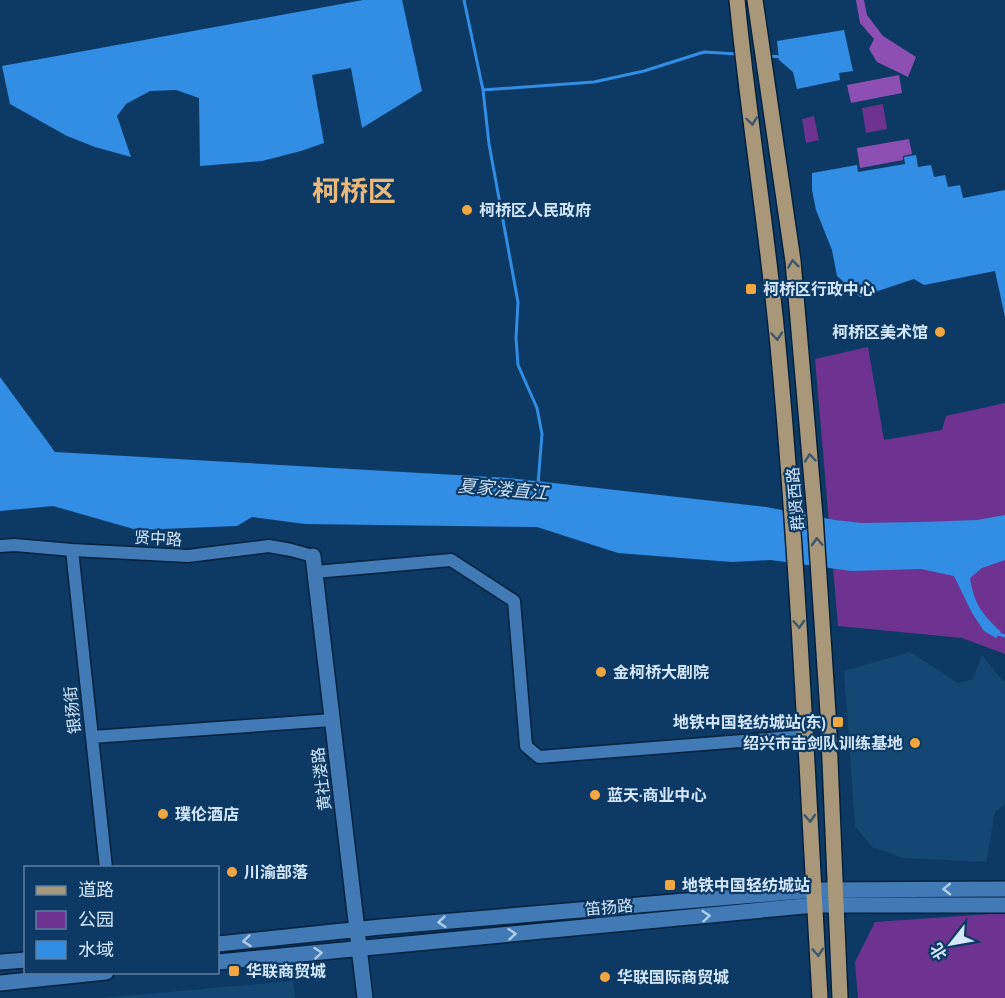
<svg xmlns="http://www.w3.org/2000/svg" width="1005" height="998" font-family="'PT Sans Narrow','Noto Sans SC',sans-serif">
  <rect width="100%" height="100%" fill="#0d3a64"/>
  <path fill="#154774" d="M 910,652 L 958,683 L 973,679 L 982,655 L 997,674 L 1005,682 L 1005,804 L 995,812 L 986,862 L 903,858 L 872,847 L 855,826 L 844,671 Z
    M 293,981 L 295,998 L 101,998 Z"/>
  <path fill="#6e3290" d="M 883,104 L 887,129 L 866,133 L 862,108 Z
    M 814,116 L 819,140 L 806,143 L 802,119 Z
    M 868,347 L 884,440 L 942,430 L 946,416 L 1005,403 L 1005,654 L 962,638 L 838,626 L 815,359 Z
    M 989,914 L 1005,914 L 1005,998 L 858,998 L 855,962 L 875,922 Z"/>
  <path fill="#8d50b2" d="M 856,0 L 864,0 L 867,15 L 883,36 L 916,57 L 908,77 L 877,62 L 869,49 L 874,39 L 860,23 Z
    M 899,75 L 902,93 L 851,103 L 847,85 Z
    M 909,139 L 912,154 L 903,156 L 903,160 L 860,168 L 857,148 Z"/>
  <path fill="#328de4" d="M 363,0 L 402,0 L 422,91 L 362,128 L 351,68 L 312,75 L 324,143 L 301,151 L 262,161 L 200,166 L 199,98 L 176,90 L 150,91 L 126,104 L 117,116 L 131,157 L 95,147 L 67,136 L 10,104 L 2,66 Z
    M 844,30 L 853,71 L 839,73 L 840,80 L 797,89 L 793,72 L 779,60 L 777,41 Z
    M 916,155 L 918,167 L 931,165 L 934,177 L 945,175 L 948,187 L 960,185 L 963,198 L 1005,190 L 1005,317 L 995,271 L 924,285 L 914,279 L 860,297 L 837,276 L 832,250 L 816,210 L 812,190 L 812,173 L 857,165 L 858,172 L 905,164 L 904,157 Z
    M 0,377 L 55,452 L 509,478 L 766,507 L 835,520 L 862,523 L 920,522 L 977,520 L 1005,515 L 1005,560 L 982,568 L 970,578 C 974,604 982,614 1001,632 L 996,638 L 984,631 L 972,613 L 954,576 L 921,569 L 851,571 L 771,560 L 732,562 L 618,553 L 537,527 L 305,524 L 252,517 L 237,526 L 137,530 L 53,506 L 0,511 Z"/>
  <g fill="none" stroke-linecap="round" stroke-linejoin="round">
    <path stroke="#328de4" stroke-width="3" d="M 464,0 L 483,90 L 489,144 L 518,302 L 516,338 L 518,365 L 537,408 L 542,434 L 538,484
      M 768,56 L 782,57
      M 483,90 L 594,82 L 644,71 L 704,52 L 737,54
      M 995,633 L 1005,636"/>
    <g stroke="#03213d" stroke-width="15">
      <path id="minor" d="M 0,546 L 15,545 L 72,550 L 188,556 L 269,546 L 291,550 L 313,556
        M 72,550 L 106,868
        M 315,572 L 451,560 L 514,601 L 526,746 L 539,757 L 805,736
        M 92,737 L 332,720"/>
    </g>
    <g stroke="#03213d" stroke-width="18">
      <path id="tertiary" d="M 313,556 L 365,998
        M 218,944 L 381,927 L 814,890 L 1005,889
        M 0,962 L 26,960
        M 218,962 L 815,905 L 1005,905
        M 0,983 L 106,972"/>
    </g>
    <g stroke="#03213d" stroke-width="18">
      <path id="primary" d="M 737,0 C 748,112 766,223 777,335 C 798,555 807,777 820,998
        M 755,0 L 793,261 L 815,516 L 828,713 L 840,998"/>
    </g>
    <use href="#minor" stroke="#417ab4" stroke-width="12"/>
    <use href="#tertiary" stroke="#417ab4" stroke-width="15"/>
    <use href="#primary" stroke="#a9977a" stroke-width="15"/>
  </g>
  <defs><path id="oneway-chevron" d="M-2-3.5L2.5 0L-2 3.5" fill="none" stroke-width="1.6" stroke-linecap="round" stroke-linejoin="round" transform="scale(1.5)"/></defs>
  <g stroke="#3c566b">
    <use href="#oneway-chevron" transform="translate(752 121) rotate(82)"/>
    <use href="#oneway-chevron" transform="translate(793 264) rotate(-96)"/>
    <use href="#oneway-chevron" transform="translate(777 336) rotate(85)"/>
    <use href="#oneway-chevron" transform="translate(810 458) rotate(-95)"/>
    <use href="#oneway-chevron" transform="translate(817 542) rotate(-93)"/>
    <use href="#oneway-chevron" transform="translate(799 624) rotate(87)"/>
    <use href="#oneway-chevron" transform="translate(810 818) rotate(87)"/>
    <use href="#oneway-chevron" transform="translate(818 952) rotate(86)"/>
  </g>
  <g stroke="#b0cce9">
    <use href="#oneway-chevron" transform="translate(947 889) rotate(179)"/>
    <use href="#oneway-chevron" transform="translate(706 916) rotate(-5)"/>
    <use href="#oneway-chevron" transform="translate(442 922) rotate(175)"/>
    <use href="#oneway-chevron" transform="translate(512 934) rotate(-5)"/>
    <use href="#oneway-chevron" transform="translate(247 941) rotate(174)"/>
    <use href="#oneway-chevron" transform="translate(318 953) rotate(-5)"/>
  </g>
  <g fill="#f1a63f" stroke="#0d3a64" stroke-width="2">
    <circle cx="467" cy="210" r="6"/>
    <rect x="745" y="283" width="12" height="12" rx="3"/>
    <circle cx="940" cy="332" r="6"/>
    <circle cx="601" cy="672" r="6"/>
    <rect x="832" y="716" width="12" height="12" rx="3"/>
    <circle cx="915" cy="743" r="6"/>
    <circle cx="595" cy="795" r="6"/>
    <circle cx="163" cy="814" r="6"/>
    <circle cx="232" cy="872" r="6"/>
    <rect x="664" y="879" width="12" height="12" rx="3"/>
    <rect x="228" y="965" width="12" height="12" rx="3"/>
    <circle cx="605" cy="977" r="6"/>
  </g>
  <g text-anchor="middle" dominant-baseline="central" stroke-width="4.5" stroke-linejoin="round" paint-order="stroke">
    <g font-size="16" font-weight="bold" fill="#d5e7fb" stroke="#0d3a64" text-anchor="start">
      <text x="479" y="210">柯桥区人民政府</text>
      <text x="763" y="289">柯桥区行政中心</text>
      <text x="928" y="332" text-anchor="end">柯桥区美术馆</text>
      <text x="613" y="672">金柯桥大剧院</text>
      <text x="826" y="722" text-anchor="end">地铁中国轻纺城站(东)</text>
      <text x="903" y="743" text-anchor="end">绍兴市击剑队训练基地</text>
      <text x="607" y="795">蓝天·商业中心</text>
      <text x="175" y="814">璞伦酒店</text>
      <text x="244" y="872">川渝部落</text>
      <text x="682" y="885">地铁中国轻纺城站</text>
      <text x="246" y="971">华联商贸城</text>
      <text x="617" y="977">华联国际商贸城</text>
    </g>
    <g font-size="16" fill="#d5e7fb" stroke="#0d3a64">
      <text transform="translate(795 499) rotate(-95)">群贤西路</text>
      <text transform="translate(158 538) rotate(3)">贤中路</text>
      <text transform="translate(72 710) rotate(-96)">银扬街</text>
      <text transform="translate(321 779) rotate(-97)">黄社溇路</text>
      <text transform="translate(609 907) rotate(-5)">笛扬路</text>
    </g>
    <g font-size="18" font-style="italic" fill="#c9ddf3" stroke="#0d3a64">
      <text transform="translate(503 489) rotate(5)">夏家溇直江</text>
    </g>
    <g font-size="28" font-weight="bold" fill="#ecb879" stroke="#0d3a64">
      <text x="354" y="190">柯桥区</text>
    </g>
  </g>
  <rect x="24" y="866" width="195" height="108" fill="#0d3a64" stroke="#5d7fa0" stroke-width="1.5"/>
  <rect x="36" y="886" width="30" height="9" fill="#a9977a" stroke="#5d7fa0" stroke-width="1.5"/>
  <text x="78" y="896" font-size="18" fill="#d5e7fb">道路</text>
  <rect x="36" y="911" width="30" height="18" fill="#6e3290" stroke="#5d7fa0" stroke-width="1.5"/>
  <text x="78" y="926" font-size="18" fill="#d5e7fb">公园</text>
  <rect x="36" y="941" width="30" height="18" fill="#328de4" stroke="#5d7fa0" stroke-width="1.5"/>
  <text x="78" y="956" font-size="18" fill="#d5e7fb">水域</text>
  <g transform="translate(951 944) rotate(239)" stroke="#0d3a64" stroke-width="4.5" paint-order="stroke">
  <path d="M0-4.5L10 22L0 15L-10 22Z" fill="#d5e7fb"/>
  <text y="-9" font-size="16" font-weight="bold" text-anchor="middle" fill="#d5e7fb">北</text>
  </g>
</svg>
